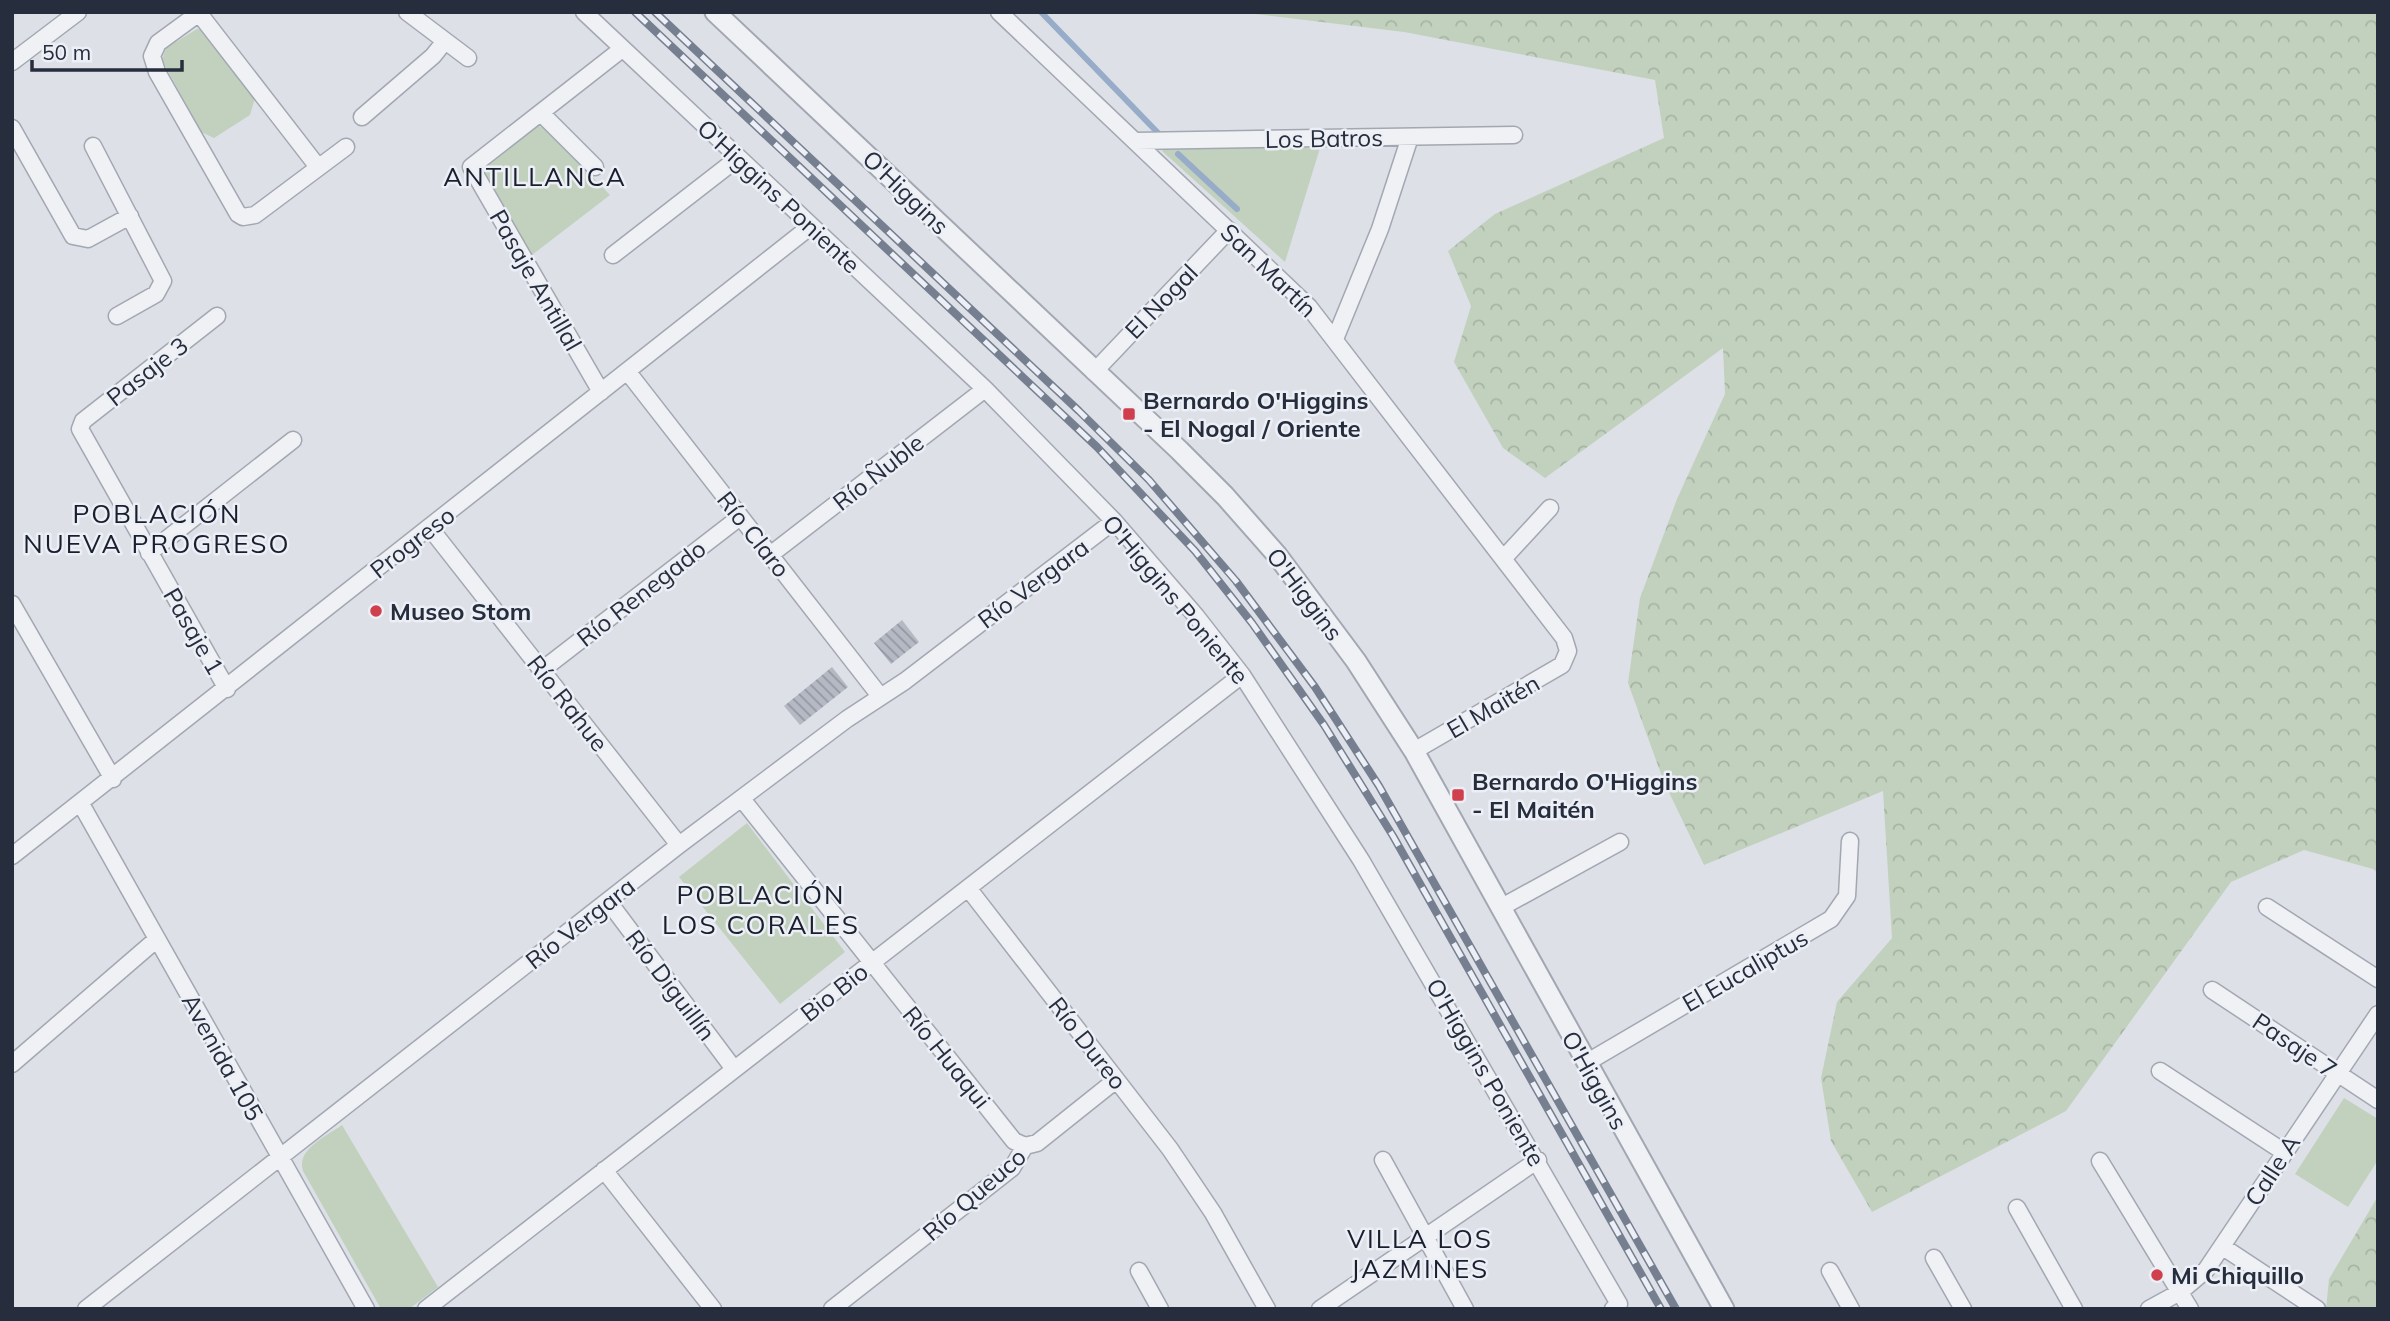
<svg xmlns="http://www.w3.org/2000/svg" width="2390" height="1321" font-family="Mulish,sans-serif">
  <defs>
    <pattern id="forest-crowns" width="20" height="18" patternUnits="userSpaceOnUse" patternTransform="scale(1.75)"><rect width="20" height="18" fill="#c2d1be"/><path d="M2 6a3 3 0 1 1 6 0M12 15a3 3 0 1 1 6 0" fill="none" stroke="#a7b4a4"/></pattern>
    <pattern id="building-back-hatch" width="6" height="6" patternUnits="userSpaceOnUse" patternTransform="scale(1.75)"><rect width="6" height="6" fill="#b4b9c4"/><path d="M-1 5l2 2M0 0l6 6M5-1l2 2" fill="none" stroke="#9297a0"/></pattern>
  </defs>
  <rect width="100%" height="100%" fill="#dde0e7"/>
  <path fill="url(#forest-crowns)" d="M 1238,12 L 2378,12 L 2378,873 L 2373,869 L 2304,850 L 2231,882 L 2066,1111 L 1872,1212 L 1831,1141 L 1821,1078 L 1837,1002 L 1892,938 L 1883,791 L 1704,865 L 1664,782 L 1628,683 L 1640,598 L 1677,499 L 1725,394 L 1723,348 L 1545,478 L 1503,448 L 1454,362 L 1471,306 L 1448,251 L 1495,214 L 1664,138 L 1655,80 L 1404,32 Z
    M 2378,1196 L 2378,1309 L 2326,1309 L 2329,1279 Z"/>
  <path fill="#c2d1be" d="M 197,29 L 205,30 L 255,98 L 250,115 L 214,138 L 201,132 L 162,60 L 166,48 Z
    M 535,125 L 545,128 L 610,195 L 532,255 L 481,176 L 481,170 Z
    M 1167,146 L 1320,148 L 1285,262 L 1162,151 Z
    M 747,823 L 845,952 L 780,1004 L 679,877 Z
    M 2344,1098 L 2378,1119 L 2378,1160 L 2348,1207 L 2295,1174 Z
    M 342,1125 L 438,1287 L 409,1309 L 381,1309 L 303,1171 C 296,1149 327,1136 342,1125 Z"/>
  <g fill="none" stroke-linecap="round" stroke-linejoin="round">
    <path stroke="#97acc8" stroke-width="6" d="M 1041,12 L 1159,134
      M 1178,154 L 1237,209"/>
  </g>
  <path fill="url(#building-back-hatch)" d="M 902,620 L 919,642 L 891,664 L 874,643 Z
    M 832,667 L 848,687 L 800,725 L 784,706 Z"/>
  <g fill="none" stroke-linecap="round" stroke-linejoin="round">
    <g stroke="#a2a7b1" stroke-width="19">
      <path id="minor" d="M 198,12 L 318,167
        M 407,12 L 468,58
        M 584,12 L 985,389 L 1114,521 L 1196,616 L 1242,675 L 1361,860 L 1619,1304 L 1613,1309
        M 999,12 L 1309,307 L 1564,638 L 1568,651 L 1562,665 L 1414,751
        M 199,13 L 158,43 L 152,56 L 157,72 L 238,214 L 243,217 L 255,215 L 346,147
        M 12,62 L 78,12
        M 541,113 L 595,167
        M 362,117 L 433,56 L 445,41
        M 12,128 L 73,236 L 88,239 L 130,216
        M 1135,141 L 1514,135
        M 93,146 L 163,281 L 156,294 L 117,316
        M 613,255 L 738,158
        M 217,316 L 83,421 L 80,429 L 227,689
        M 1335,339 L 1380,229 L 1410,137
        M 627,371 L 880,696
        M 1094,372 L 1229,230
        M 601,392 L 471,167 L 622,49
        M 430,528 L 679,845
        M 149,553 L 293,440
        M 770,555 L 985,389
        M 1503,559 L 1550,508
        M 12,604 L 113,779
        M 542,670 L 740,517
        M 742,799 L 1014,1141 L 1025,1146
        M 81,804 L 366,1309
        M 12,856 L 811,226
        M 968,888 L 1170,1149 L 1213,1213 L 1267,1309
        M 608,901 L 734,1069
        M 2267,907 L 2378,979
        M 1500,908 L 1620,842
        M 2212,990 L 2378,1100
        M 1586,1063 L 1831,919 L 1847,896 L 1850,841
        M 12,1064 L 157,939
        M 2160,1071 L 2284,1152
        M 1025,1146 L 1037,1143 L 1116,1080
        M 1383,1160 L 1465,1309
        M 2100,1161 L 2190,1309
        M 604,1170 L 713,1309
        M 2017,1208 L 2074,1309
        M 2223,1247 L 2317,1309
        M 1934,1258 L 1963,1309
        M 1139,1271 L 1160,1309
        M 1830,1271 L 1851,1309
        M 86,1309 L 679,845 L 847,719 L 905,681 L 1114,521
        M 426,1309 L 1242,675
        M 832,1309 L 1012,1168 L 1025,1146
        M 1320,1309 L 1538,1160
        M 2149,1309 L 2180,1292 L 2206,1270 L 2378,1014"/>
    </g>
    <g stroke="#a2a7b1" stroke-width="23">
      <path id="tertiary" d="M 715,12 L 1179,450 L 1225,496 L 1277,555 L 1356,661 L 1414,751 L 1724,1309"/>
    </g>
    <use href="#minor" stroke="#eff1f5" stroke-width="16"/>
    <use href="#tertiary" stroke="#eff1f5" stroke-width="19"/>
    <g stroke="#767f90" stroke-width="8">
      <path id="rail" d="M 635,12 L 1097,447 L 1195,551 L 1252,623 L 1324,725 L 1393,836 L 1661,1309
        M 655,12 L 1079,411 L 1149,480 L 1236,581 L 1315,687 L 1379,786 L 1676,1309"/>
    </g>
    <use href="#rail" stroke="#eceff5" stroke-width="5" stroke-dasharray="16" stroke-linecap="butt"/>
  </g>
  <g fill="#cf3f4d" stroke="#eceff5" stroke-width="2.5">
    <rect x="1122" y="407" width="14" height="14" rx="3.5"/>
    <circle cx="376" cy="611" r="7"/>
    <rect x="1451" y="788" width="14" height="14" rx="3.5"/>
    <circle cx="2157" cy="1275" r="7"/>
  </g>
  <g text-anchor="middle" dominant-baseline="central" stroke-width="5" stroke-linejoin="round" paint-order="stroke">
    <g font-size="24" fill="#262d3d" stroke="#eceff5">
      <text transform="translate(1324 138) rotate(-1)">Los Batros</text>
      <text transform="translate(906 192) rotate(44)">O'Higgins</text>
      <text transform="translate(779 196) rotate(43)">O'Higgins Poniente</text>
      <text transform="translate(1269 270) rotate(44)">San Martín</text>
      <text transform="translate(536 280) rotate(60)">Pasaje Antillal</text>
      <text transform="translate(1161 301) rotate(-46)">El Nogal</text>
      <text transform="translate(147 371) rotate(-38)">Pasaje 3</text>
      <text transform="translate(878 472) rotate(-38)">Río Ñuble</text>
      <text transform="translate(754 534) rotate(52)">Río Claro</text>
      <text transform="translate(412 542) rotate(-38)">Progreso</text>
      <text transform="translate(1033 583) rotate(-37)">Río Vergara</text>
      <text transform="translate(641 593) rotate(-38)">Río Renegado</text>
      <text transform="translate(1305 594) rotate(53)">O'Higgins</text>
      <text transform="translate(1176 599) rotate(50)">O'Higgins Poniente</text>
      <text transform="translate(194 631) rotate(60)">Pasaje 1</text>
      <text transform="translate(568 703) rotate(52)">Río Rahue</text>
      <text transform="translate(1493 706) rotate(-30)">El Maitén</text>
      <text transform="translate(580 923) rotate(-38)">Río Vergara</text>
      <text transform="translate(1745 970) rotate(-30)">El Eucaliptus</text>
      <text transform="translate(671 985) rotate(53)">Río Diguillín</text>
      <text transform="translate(834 992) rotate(-38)">Bio Bio</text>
      <text transform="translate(1088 1043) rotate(52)">Río Dureo</text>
      <text transform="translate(2295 1045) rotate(34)">Pasaje 7</text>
      <text transform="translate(223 1057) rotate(61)">Avenida 105</text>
      <text transform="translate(947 1057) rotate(51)">Río Huaqui</text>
      <text transform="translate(1486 1072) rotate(60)">O'Higgins Poniente</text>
      <text transform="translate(1595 1080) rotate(61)">O'Higgins</text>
      <text transform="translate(2272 1170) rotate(-57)">Calle A</text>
      <text transform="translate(974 1194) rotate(-41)">Río Queuco</text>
    </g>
    <g font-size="24" font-weight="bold" fill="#262d3d" stroke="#eceff5" text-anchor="start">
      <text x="1143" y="400">Bernardo O'Higgins<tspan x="1143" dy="28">- El Nogal / Oriente</tspan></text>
      <text x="390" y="611">Museo Stom</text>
      <text x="1472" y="781">Bernardo O'Higgins<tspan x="1472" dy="28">- El Maitén</tspan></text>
      <text x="2171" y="1275">Mi Chiquillo</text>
    </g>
    <g font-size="26" letter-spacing="2" fill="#191f2e" stroke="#eceff5">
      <text x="535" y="176">ANTILLANCA</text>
      <text x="157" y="513">POBLACIÓN<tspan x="157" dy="30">NUEVA PROGRESO</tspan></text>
      <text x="761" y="894">POBLACIÓN<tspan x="761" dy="30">LOS CORALES</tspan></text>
      <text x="1420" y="1238">VILLA LOS<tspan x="1420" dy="30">JAZMINES</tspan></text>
    </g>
  </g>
  <rect width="2390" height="1321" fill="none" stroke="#262d3d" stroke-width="28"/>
  <path d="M32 60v10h150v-10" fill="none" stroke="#262d3d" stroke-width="3.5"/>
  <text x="42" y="60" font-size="21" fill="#262d3d" stroke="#eceff5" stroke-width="5" paint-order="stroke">50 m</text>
</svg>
